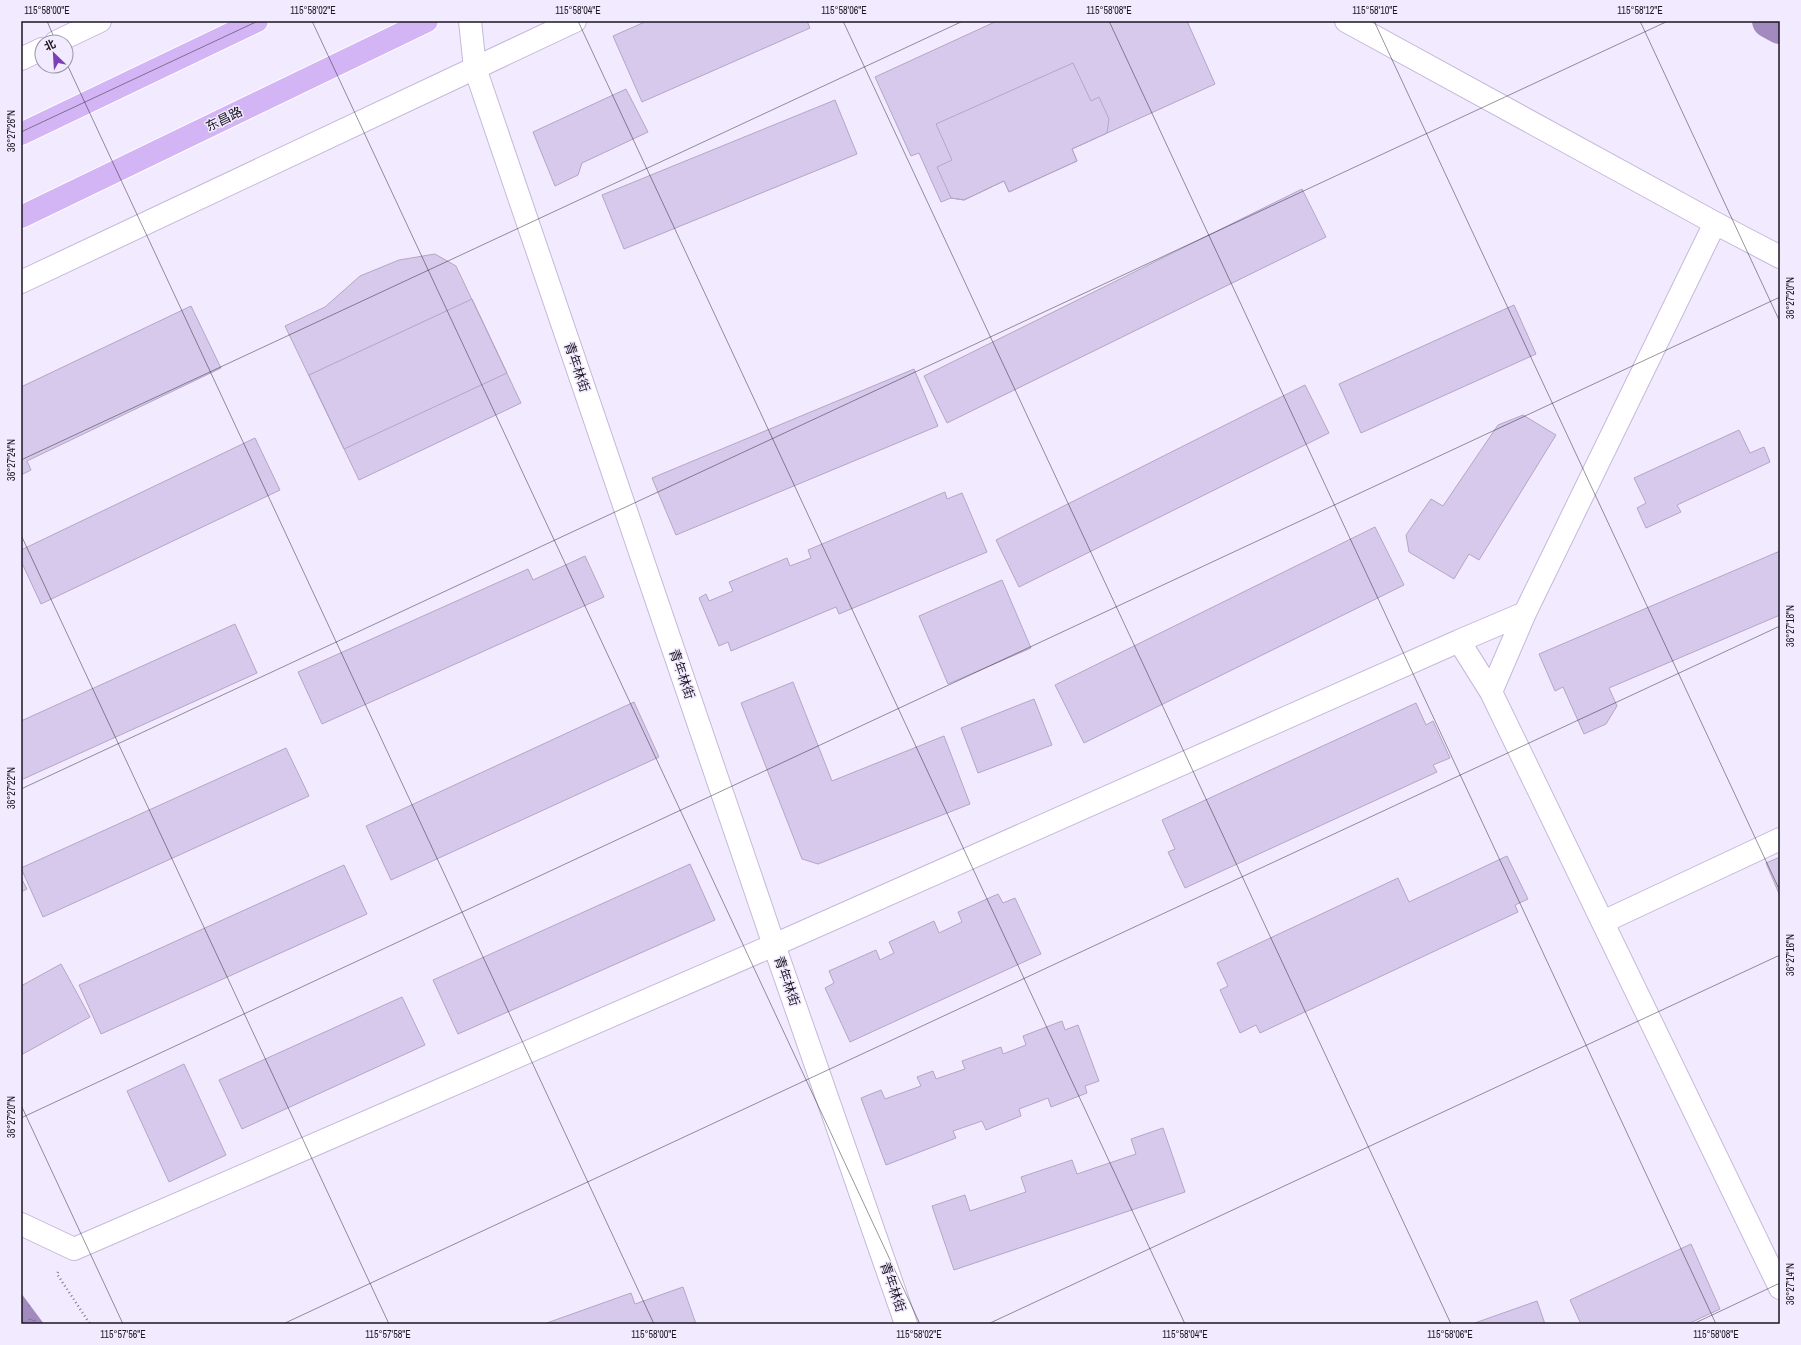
<svg xmlns="http://www.w3.org/2000/svg" width="1801" height="1345" font-family="'Archivo Narrow','Noto Sans SC',sans-serif">
  <defs>
    <pattern id="water-ripples" width="26" height="14" patternUnits="userSpaceOnUse"><rect width="26" height="14" fill="#a28abf"/><path d="M2 4q2-2 4 0t4 0M15 11q2-2 4 0t4 0" fill="none" stroke="#83709b"/></pattern>
  </defs>
  <rect width="100%" height="100%" fill="#f2eaff"/>
  <path fill="url(#water-ripples)" d="M 21,1293 L 44,1324 L 21,1324 Z"/>
  <g fill="none" stroke-linecap="round" stroke-linejoin="round">
    <path stroke="#a28abf" stroke-width="34" d="M 1769,21 L 1780,27"/>
  </g>
  <path fill="#d7c9eb" stroke="#b4a6c6" d="M 647,21 L 807,21 L 810,28 L 642,102 L 613,36 Z
    M 997,21 L 1187,21 L 1215,84 L 1072,149 L 1077,161 L 1009,192 L 1004,181 L 964,200 L 951,198 L 941,202 L 919,153 L 911,156 L 875,77 Z
    M 1073,63 L 1091,101 L 1099,97 L 1109,119 L 1107,133 L 1072,149 L 1077,161 L 1009,192 L 1004,181 L 964,200 L 951,198 L 937,167 L 952,160 L 936,124 Z
    M 626,89 L 648,132 L 582,163 L 578,175 L 555,186 L 533,132 Z
    M 835,100 L 857,154 L 624,249 L 602,195 Z
    M 1302,189 L 1326,237 L 947,423 L 924,376 Z
    M 435,254 L 456,266 L 521,403 L 359,480 L 285,326 L 325,307 L 360,276 L 399,260 Z
    M 472,299 L 507,373 L 344,449 L 309,375 Z
    M 1514,305 L 1536,354 L 1361,433 L 1339,384 Z
    M 191,306 L 221,368 L 27,461 L 31,470 L 21,475 L 21,387 Z
    M 914,369 L 938,426 L 676,535 L 652,478 Z
    M 1305,385 L 1329,433 L 1019,587 L 996,540 Z
    M 1523,415 L 1556,435 L 1479,560 L 1469,554 L 1454,579 L 1409,552 L 1406,535 L 1431,499 L 1443,506 L 1498,425 Z
    M 1739,430 L 1750,453 L 1764,447 L 1770,462 L 1677,505 L 1681,512 L 1646,528 L 1637,508 L 1646,503 L 1634,478 Z
    M 255,438 L 280,490 L 41,604 L 21,561 L 21,550 Z
    M 945,492 L 947,499 L 962,493 L 987,552 L 839,614 L 836,607 L 731,651 L 728,642 L 719,646 L 699,598 L 706,594 L 709,601 L 733,591 L 729,582 L 787,558 L 790,566 L 811,558 L 808,550 Z
    M 1375,527 L 1404,585 L 1084,743 L 1055,685 Z
    M 1780,551 L 1780,615 L 1609,688 L 1617,706 L 1606,724 L 1584,734 L 1563,687 L 1555,691 L 1539,654 Z
    M 585,556 L 604,597 L 322,724 L 298,672 L 528,569 L 533,580 Z
    M 1002,580 L 1031,648 L 948,684 L 919,616 Z
    M 235,624 L 257,673 L 21,780 L 21,721 Z
    M 793,682 L 832,781 L 944,736 L 970,804 L 818,864 L 802,859 L 741,703 Z
    M 1034,699 L 1052,745 L 978,773 L 961,728 Z
    M 634,702 L 659,757 L 391,880 L 366,826 Z
    M 1416,703 L 1426,725 L 1433,721 L 1450,758 L 1433,765 L 1437,772 L 1185,888 L 1168,852 L 1175,849 L 1162,820 Z
    M 286,748 L 309,796 L 43,917 L 21,868 Z
    M 1507,856 L 1528,899 L 1515,905 L 1518,912 L 1260,1033 L 1256,1025 L 1240,1033 L 1220,990 L 1228,986 L 1217,963 L 1398,878 L 1409,902 Z
    M 1780,857 L 1780,896 L 1766,863 Z
    M 690,864 L 715,920 L 458,1034 L 433,980 Z
    M 344,865 L 367,914 L 101,1034 L 79,985 Z
    M 21,878 L 27,889 L 21,892 Z
    M 998,894 L 1003,903 L 1015,898 L 1041,954 L 850,1042 L 825,988 L 834,983 L 829,971 L 876,950 L 880,960 L 894,953 L 889,942 L 934,921 L 939,933 L 962,922 L 958,912 Z
    M 61,964 L 90,1017 L 21,1055 L 21,986 Z
    M 402,997 L 425,1045 L 242,1129 L 219,1080 Z
    M 1062,1021 L 1065,1030 L 1078,1025 L 1099,1081 L 1085,1086 L 1087,1093 L 1051,1107 L 1048,1098 L 1019,1109 L 1021,1116 L 986,1130 L 982,1121 L 953,1131 L 956,1138 L 886,1165 L 861,1098 L 881,1090 L 885,1099 L 921,1086 L 917,1077 L 933,1071 L 936,1079 L 965,1069 L 962,1061 L 1001,1047 L 1003,1054 L 1026,1045 L 1023,1036 Z
    M 184,1064 L 226,1155 L 169,1182 L 127,1091 Z
    M 1163,1128 L 1185,1192 L 954,1270 L 932,1206 L 965,1195 L 970,1211 L 1026,1192 L 1021,1177 L 1072,1160 L 1077,1174 L 1136,1154 L 1131,1139 Z
    M 1691,1244 L 1720,1309 L 1688,1324 L 1581,1324 L 1570,1300 Z
    M 683,1287 L 696,1324 L 544,1324 L 631,1293 L 635,1304 Z
    M 1537,1301 L 1545,1324 L 1472,1324 Z"/>
  <g fill="none" stroke-linecap="round" stroke-linejoin="round">
    <g stroke="#c6b8da" stroke-width="24">
      <path id="street" d="M 470,21 L 475,68 L 774,945 L 906,1324
        M 1346,21 L 1715,223 L 1780,257
        M 1459,641 L 1525,613
        M 1491,692 L 1525,613 L 1715,223
        M 1603,922 L 1780,839
        M 21,1224 L 74,1249 L 774,945 L 1459,641 L 1491,692 L 1780,1288"/>
    </g>
    <g stroke="#c6b8da" stroke-width="24">
      <path id="secondary" d="M 56,42 L 100,21
        M 21,59 L 42,49
        M 21,282 L 575,21"/>
    </g>
    <g stroke="#fff" stroke-width="24">
      <path id="primary" d="M 21,134 L 257,21
        M 21,217 L 427,21"/>
    </g>
    <path stroke="#827b8b" stroke-width="2.5" stroke-dasharray="1 3" stroke-linecap="butt" d="M 58,1272 L 57,1274 L 90,1324"/>
    <use href="#street" stroke="#fff" stroke-width="22"/>
    <use href="#secondary" stroke="#fff" stroke-width="22"/>
    <use href="#primary" stroke="#d3b5f5" stroke-width="22"/>
  </g>
  <path fill="none" stroke="#1b1621" stroke-width="1" stroke-opacity="0.45" d="M 47,21 L 56,42M 312,21 L 920,1324M 578,21 L 1185,1324M 843,21 L 1451,1324M 1109,21 L 1716,1324M 1374,21 L 1780,891M 1640,21 L 1780,322M 66,62 L 654,1324M 21,132 L 258,21M 21,460 L 963,21M 21,535 L 389,1324M 21,789 L 1668,21M 21,1105 L 123,1324M 21,1118 L 1780,297M 283,1324 L 1780,626M 988,1324 L 1780,955M 1693,1324 L 1780,1283"/>
  <g text-anchor="middle" dominant-baseline="central" stroke-width="3" stroke-linejoin="round" paint-order="stroke">
    <g font-size="13" fill="#1b1621" stroke="#f2eaff">
      <text transform="translate(224 119) rotate(-26)">东昌路</text>
      <text transform="translate(577 367) rotate(71)">青年林街</text>
      <text transform="translate(682 674) rotate(71)">青年林街</text>
      <text transform="translate(787 981) rotate(71)">青年林街</text>
      <text transform="translate(893 1287) rotate(71)">青年林街</text>
    </g>
  </g>
  <rect width="1801" height="1345" fill="none" stroke="#f2eaff" stroke-width="44"/>
  <g transform="translate(54 54) rotate(335)"><circle r="19" fill="#f2eaff" stroke="#9c95a6"/>
  <path d="M0-3L7 15L0 10L-7 15Z" fill="#7c3fb5"/>
  <text y="-6" font-size="11" font-weight="bold" text-anchor="middle" fill="#1b1621">北</text>
  </g>
  <rect x="22" y="22" width="1757" height="1301" fill="none" stroke="#1b1621" stroke-width="1.5"/>
  <g font-size="10" text-anchor="middle" fill="#1b1621">
    <text x="47" y="14">115°58'00"E</text>
    <text x="313" y="14">115°58'02"E</text>
    <text x="578" y="14">115°58'04"E</text>
    <text x="844" y="14">115°58'06"E</text>
    <text x="1109" y="14">115°58'08"E</text>
    <text x="1375" y="14">115°58'10"E</text>
    <text x="1640" y="14">115°58'12"E</text>
    <text transform="translate(11 131) rotate(-90)" y="4">36°27'26"N</text>
    <text transform="translate(1790 298) rotate(-90)" y="4">36°27'20"N</text>
    <text transform="translate(11 460) rotate(-90)" y="4">36°27'24"N</text>
    <text transform="translate(1790 626) rotate(-90)" y="4">36°27'18"N</text>
    <text transform="translate(11 788) rotate(-90)" y="4">36°27'22"N</text>
    <text transform="translate(1790 955) rotate(-90)" y="4">36°27'16"N</text>
    <text transform="translate(11 1117) rotate(-90)" y="4">36°27'20"N</text>
    <text transform="translate(1790 1284) rotate(-90)" y="4">36°27'14"N</text>
    <text x="123" y="1338">115°57'56"E</text>
    <text x="388" y="1338">115°57'58"E</text>
    <text x="654" y="1338">115°58'00"E</text>
    <text x="919" y="1338">115°58'02"E</text>
    <text x="1185" y="1338">115°58'04"E</text>
    <text x="1450" y="1338">115°58'06"E</text>
    <text x="1716" y="1338">115°58'08"E</text>
  </g>
</svg>
